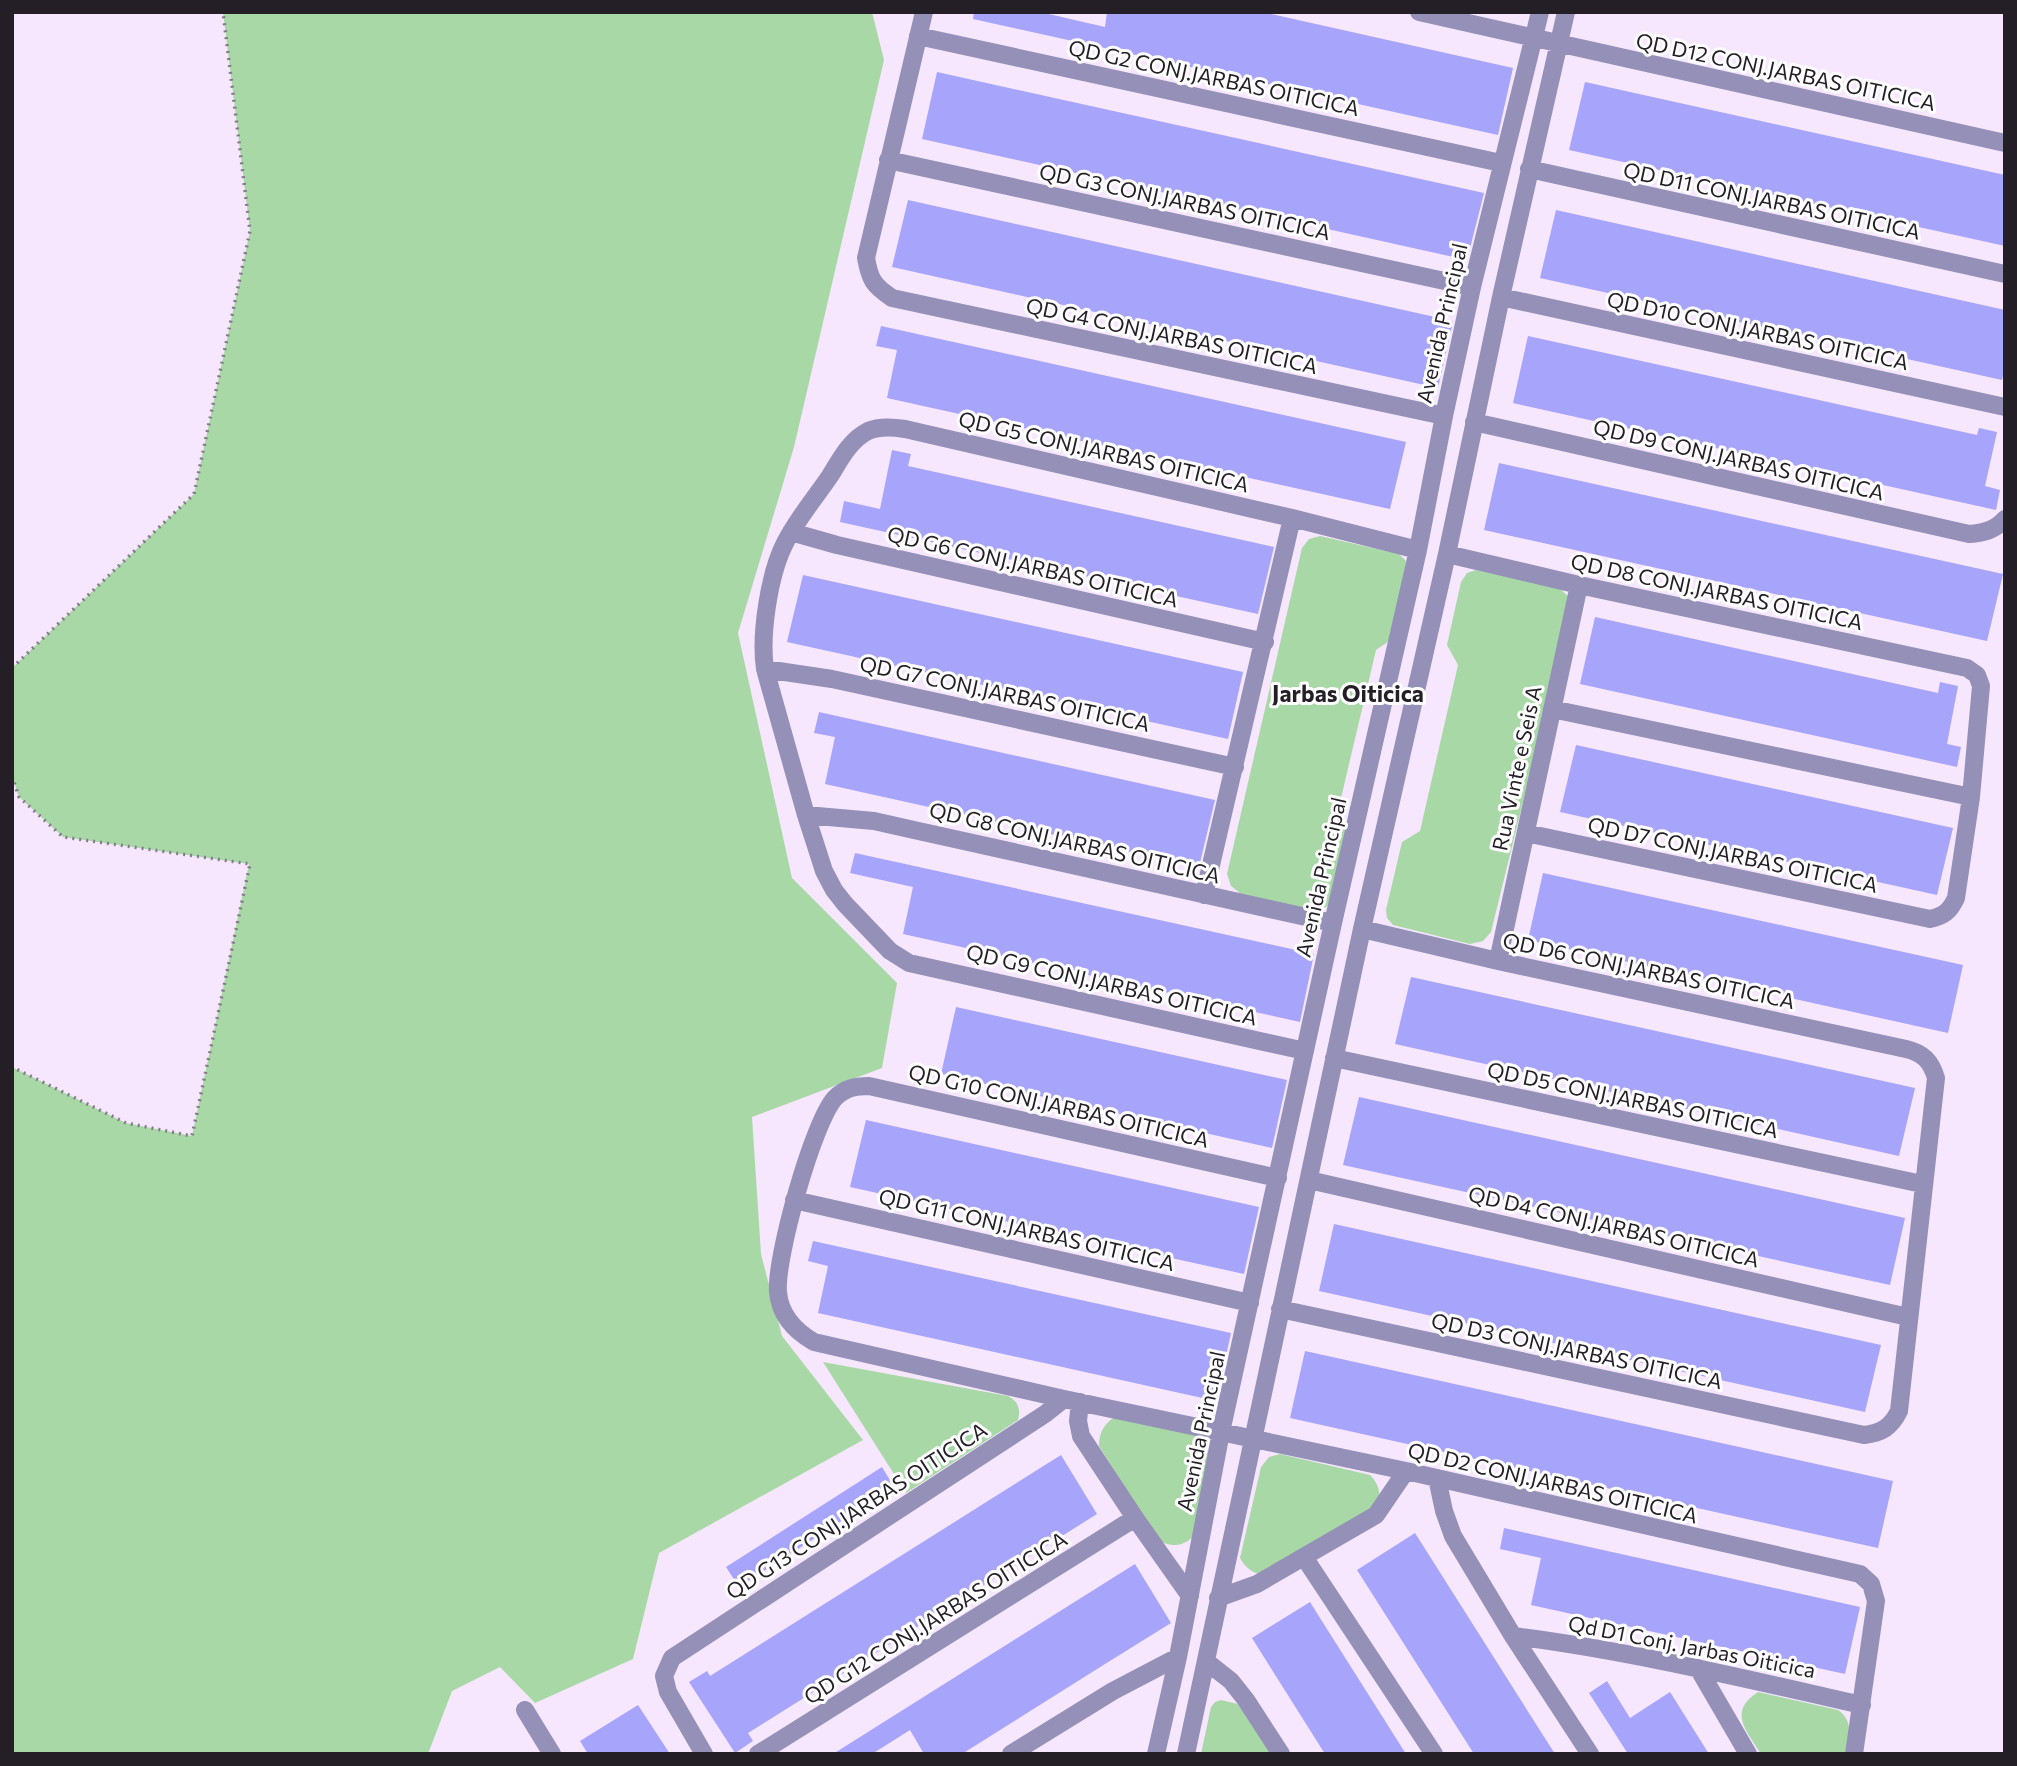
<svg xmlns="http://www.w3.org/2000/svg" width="2017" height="1766" font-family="Commissioner,sans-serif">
  <rect width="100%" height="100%" fill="#f6e6fe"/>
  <path fill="#a9d8a7" d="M 223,12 L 872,12 L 884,60 L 794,447 L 738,633 L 792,878 L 897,983 L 882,1068 L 752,1117 L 761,1254 L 782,1336 L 863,1440 L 659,1553 L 633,1659 L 535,1703 L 500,1667 L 452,1691 L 428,1754 L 12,1754 L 12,1067 L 126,1123 L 192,1136 L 249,864 L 63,837 L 19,797 L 12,776 L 12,668 L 194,494 L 250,231 Z
    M 1320,536 L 1399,554 L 1406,561 L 1395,637 L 1376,650 L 1337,815 L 1347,833 L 1330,905 L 1318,911 L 1241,894 L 1231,886 L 1227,874 L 1302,548 L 1309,539 Z
    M 1476,570 L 1559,588 L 1568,596 L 1571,607 L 1491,932 L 1483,941 L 1470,944 L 1393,925 L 1387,918 L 1386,910 L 1402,842 L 1420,831 L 1458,665 L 1447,645 L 1461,582 L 1467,573 Z
    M 823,1362 L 1008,1396 C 1018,1401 1021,1409 1018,1420 L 906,1493 Z
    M 1116,1416 L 1196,1434 L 1205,1442 L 1208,1453 L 1195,1535 C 1184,1546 1173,1548 1159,1541 L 1099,1446 C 1099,1432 1104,1424 1116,1416 Z
    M 1280,1454 L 1370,1475 C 1378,1483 1381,1492 1379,1504 L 1261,1575 C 1251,1572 1245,1567 1240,1558 L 1261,1467 L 1269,1457 Z
    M 1758,1692 L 1838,1710 C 1854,1721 1849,1736 1846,1754 L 1761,1754 C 1747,1731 1727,1712 1758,1692 Z
    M 1221,1700 L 1238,1704 L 1272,1754 L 1201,1754 L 1211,1707 L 1215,1702 Z"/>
  <path fill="#a7a4fc" d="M 974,12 L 1040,12 L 1105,27 L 1107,12 L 1262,12 L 1513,68 L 1498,135 L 973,19 Z
    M 937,72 L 1484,193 L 1467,260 L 922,139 Z
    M 1585,82 L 2005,175 L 2005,246 L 1569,150 Z
    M 908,200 L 1453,321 L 1438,388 L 892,267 Z
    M 1556,210 L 2005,310 L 2005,367 L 2002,380 L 1540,278 Z
    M 881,326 L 1406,442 L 1390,509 L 887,398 L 897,350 L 876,346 Z
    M 1528,336 L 1977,435 L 1979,428 L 1997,432 L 1985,486 L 2000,490 L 1996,510 L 1513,403 Z
    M 892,450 L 911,454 L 908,466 L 1274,547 L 1258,614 L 840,522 L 844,501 L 880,509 Z
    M 1499,463 L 2003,574 L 1987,641 L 1484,530 Z
    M 803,575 L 1243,672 L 1228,739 L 787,642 Z
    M 1595,617 L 1938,693 L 1940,682 L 1958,686 L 1947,744 L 1961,747 L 1957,767 L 1580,684 Z
    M 819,712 L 1215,800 L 1199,867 L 825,784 L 835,737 L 814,733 Z
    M 1576,745 L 1953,828 L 1937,895 L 1560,812 Z
    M 855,853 L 1314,954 L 1300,1022 L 903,934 L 913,887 L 850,873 Z
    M 1543,873 L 1963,965 L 1948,1033 L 1528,940 Z
    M 1411,977 L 1915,1088 L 1899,1156 L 1395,1044 Z
    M 956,1007 L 1287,1080 L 1272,1148 L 941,1074 Z
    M 1359,1097 L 1905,1218 L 1890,1285 L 1343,1165 Z
    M 866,1120 L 1259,1207 L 1244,1274 L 850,1187 Z
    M 1334,1224 L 1881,1345 L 1865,1412 L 1319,1291 Z
    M 813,1241 L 1231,1333 L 1216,1401 L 818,1313 L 828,1266 L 808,1261 Z
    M 1305,1351 L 1893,1481 L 1878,1548 L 1290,1418 Z
    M 1061,1455 L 1097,1514 L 748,1733 L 753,1741 L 735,1753 L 689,1682 L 707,1671 L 710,1676 Z
    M 882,1467 L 894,1487 L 739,1587 L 726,1567 Z
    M 1504,1528 L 1860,1607 L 1845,1674 L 1531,1605 L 1541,1558 L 1500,1549 Z
    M 1415,1533 L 1534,1721 L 1555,1754 L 1474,1754 L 1357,1570 Z
    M 1135,1564 L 1171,1623 L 1105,1664 L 962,1754 L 924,1754 L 910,1730 L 872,1754 L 833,1754 Z
    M 1310,1602 L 1320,1618 L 1406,1754 L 1325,1754 L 1267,1662 L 1252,1638 Z
    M 1607,1681 L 1630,1718 L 1670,1692 L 1709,1754 L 1628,1754 L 1589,1693 Z
    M 638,1705 L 670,1754 L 588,1754 L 580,1741 Z"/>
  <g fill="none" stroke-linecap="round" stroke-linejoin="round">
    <path stroke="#857b8a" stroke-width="3.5" stroke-dasharray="2 5" stroke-linecap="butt" d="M 12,668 L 194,494 L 250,231 L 223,12
      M 12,776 L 19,797 L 63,837 L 250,864 L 192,1136 L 126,1123 L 12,1067"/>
    <path stroke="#9490b7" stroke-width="18" d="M 924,12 L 866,258 C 870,280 873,285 892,298 L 1444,416
      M 1419,12 L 2005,143
      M 918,36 L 1501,163
      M 888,160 L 1472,287
      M 1529,169 L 2005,274
      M 1501,297 L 2005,407
      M 1474,422 L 1969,534 C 1984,533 1995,530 2005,519
      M 791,532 L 837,545 L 1265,642
      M 1447,554 L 1579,585 L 1967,668 L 1977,675 L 1981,686 L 1971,797 L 1956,898 C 1950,911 1944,916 1930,919 L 1526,833
      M 765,669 L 832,679 L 1235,767
      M 1552,709 L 1971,797
      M 806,815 L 874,821 L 914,830 L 1333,923
      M 1204,895 L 1292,518
      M 1498,961 L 1579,585
      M 1305,1051 L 909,963 L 890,951 L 845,904 L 834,890 L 824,871 L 806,815 L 765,669 C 760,635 769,574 785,543 C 797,519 815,498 830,476 C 840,460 850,440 868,431 C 879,426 893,427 905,429 L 1292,518 L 1418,550
      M 1334,1058 L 1922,1184
      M 1278,1178 L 869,1086 C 855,1086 845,1088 835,1098 C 813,1122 775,1259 778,1292 C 780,1316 795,1331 814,1342 L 1064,1399 L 1406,1471 L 1860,1574 L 1871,1584 L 1876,1601 L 1854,1754
      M 1309,1180 L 1908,1317
      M 794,1200 L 1250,1303
      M 1280,1309 L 1864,1435 C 1882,1433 1891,1427 1899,1411 L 1936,1078 C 1931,1061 1923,1053 1906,1049 L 1498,961 L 1362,929
      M 1080,1402 L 1078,1421 L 1081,1436 L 1135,1518 L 1190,1596
      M 1437,1478 L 1444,1511 L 1453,1536 L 1513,1636 L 1590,1754
      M 1304,1557 L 1434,1754
      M 1218,1598 L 1257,1584 L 1376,1515 L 1406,1471
      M 1513,1636 C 1631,1651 1746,1679 1862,1705
      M 1207,1662 L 1231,1681 L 1246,1700 L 1281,1754
      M 1698,1668 L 1748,1754
      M 525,1710 L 552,1754
      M 704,1754 L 668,1692 L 664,1676 L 672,1658 L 1045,1414 L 1064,1399
      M 758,1754 L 1135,1518
      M 1011,1754 L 1113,1691 L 1178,1657
      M 1156,1754 L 1178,1657 L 1221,1432 L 1333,923 L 1418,550 L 1444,416 L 1472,287 L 1540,12
      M 1186,1754 L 1362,929 L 1447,554 L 1501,297 L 1566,12"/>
  </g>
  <g text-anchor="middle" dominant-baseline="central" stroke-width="6" stroke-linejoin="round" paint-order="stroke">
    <g font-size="21" fill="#241e26" stroke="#fff">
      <text transform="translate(1786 71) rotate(12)">QD D12 CONJ.JARBAS OITICICA</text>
      <text transform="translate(1214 77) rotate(12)">QD G2 CONJ.JARBAS OITICICA</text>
      <text transform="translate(1772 200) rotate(12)">QD D11 CONJ.JARBAS OITICICA</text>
      <text transform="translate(1185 201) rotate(12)">QD G3 CONJ.JARBAS OITICICA</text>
      <text transform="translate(1441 323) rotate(-77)">Avenida Principal</text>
      <text transform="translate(1758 330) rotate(12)">QD D10 CONJ.JARBAS OITICICA</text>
      <text transform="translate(1172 335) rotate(12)">QD G4 CONJ.JARBAS OITICICA</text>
      <text transform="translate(1104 451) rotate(13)">QD G5 CONJ.JARBAS OITICICA</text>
      <text transform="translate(1739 459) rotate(13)">QD D9 CONJ.JARBAS OITICICA</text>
      <text transform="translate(1033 566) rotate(13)">QD G6 CONJ.JARBAS OITICICA</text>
      <text transform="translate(1717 591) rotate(12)">QD D8 CONJ.JARBAS OITICICA</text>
      <text transform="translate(1005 693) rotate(12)">QD G7 CONJ.JARBAS OITICICA</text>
      <text transform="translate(1516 768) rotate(-78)">Rua Vinte e Seis A</text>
      <text transform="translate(1075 842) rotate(13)">QD G8 CONJ.JARBAS OITICICA</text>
      <text transform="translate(1733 854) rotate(12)">QD D7 CONJ.JARBAS OITICICA</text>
      <text transform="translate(1320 877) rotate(-77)">Avenida Principal</text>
      <text transform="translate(1649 970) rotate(12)">QD D6 CONJ.JARBAS OITICICA</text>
      <text transform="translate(1112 984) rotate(13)">QD G9 CONJ.JARBAS OITICICA</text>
      <text transform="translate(1633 1099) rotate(12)">QD D5 CONJ.JARBAS OITICICA</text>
      <text transform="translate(1059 1105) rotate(13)">QD G10 CONJ.JARBAS OITICICA</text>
      <text transform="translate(1614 1226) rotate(13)">QD D4 CONJ.JARBAS OITICICA</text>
      <text transform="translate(1027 1229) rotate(13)">QD G11 CONJ.JARBAS OITICICA</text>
      <text transform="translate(1577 1350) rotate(12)">QD D3 CONJ.JARBAS OITICICA</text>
      <text transform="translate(1200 1431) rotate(-78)">Avenida Principal</text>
      <text transform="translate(1553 1482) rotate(13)">QD D2 CONJ.JARBAS OITICICA</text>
      <text transform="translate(856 1510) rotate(-33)">QD G13 CONJ.JARBAS OITICICA</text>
      <text transform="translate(935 1617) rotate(-32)">QD G12 CONJ.JARBAS OITICICA</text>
      <text transform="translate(1692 1646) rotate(11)">Qd D1 Conj. Jarbas Oiticica</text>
    </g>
    <g font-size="23" font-weight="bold" fill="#241e26" stroke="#fff">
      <text x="1348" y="693">Jarbas Oiticica</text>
    </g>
  </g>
  <rect width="2017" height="1766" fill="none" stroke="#241e26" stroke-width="28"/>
</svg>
